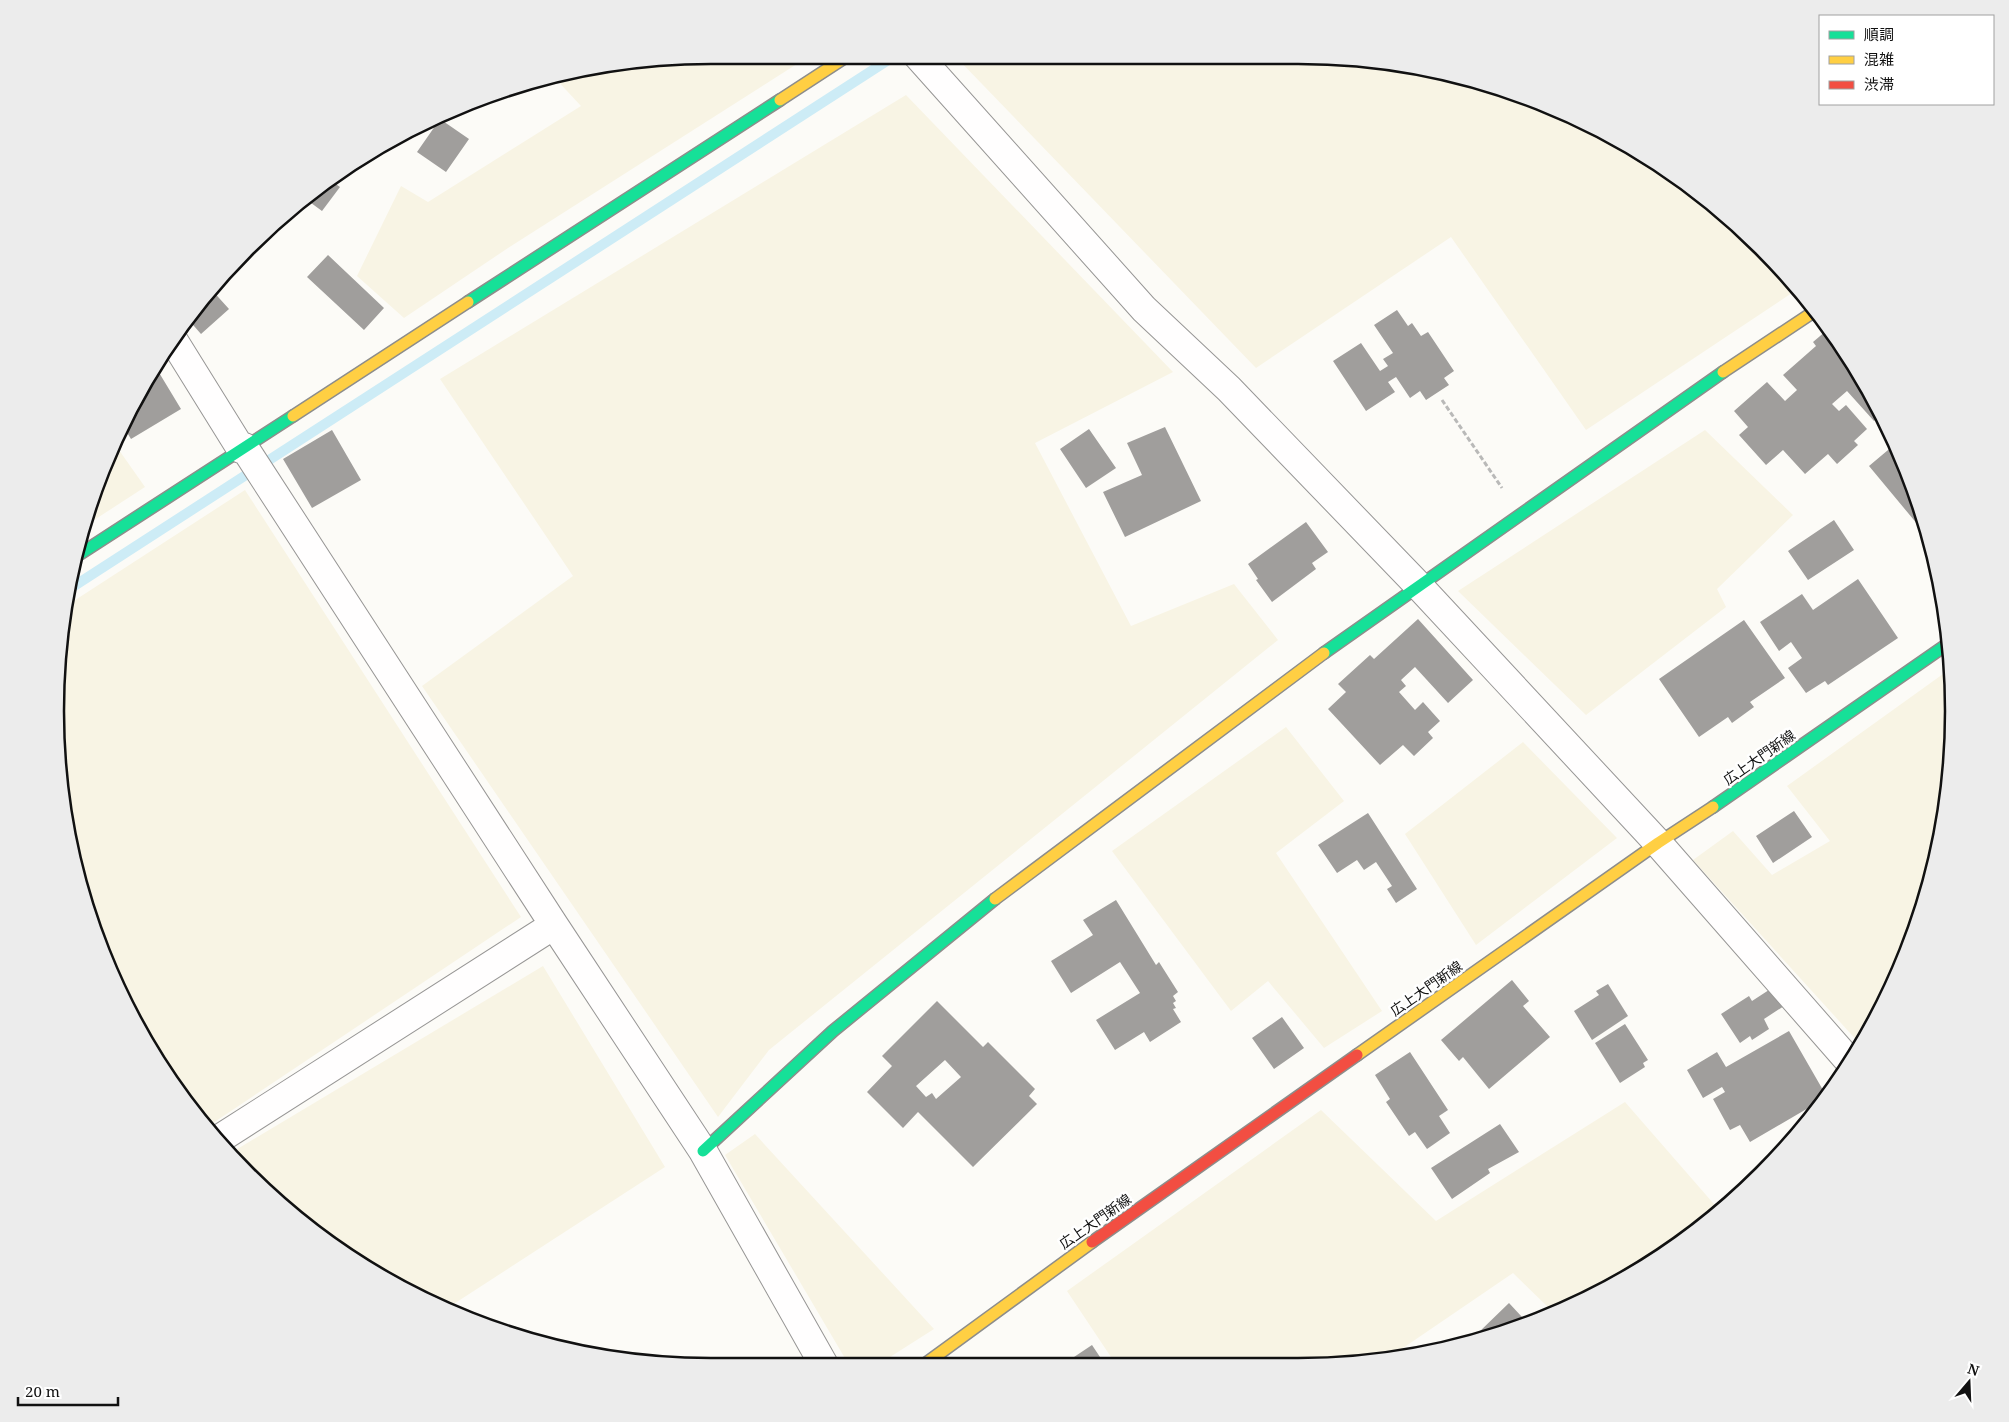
<svg xmlns="http://www.w3.org/2000/svg" width="2009" height="1422" font-family="'Noto Serif','Noto Sans JP',serif">
  <rect width="100%" height="100%" fill="#fcfbf7"/>
  <path fill="#f8f4e4" d="M 711,55 L 811,55 L 508,248 L 404,318 L 357,276 L 401,186 L 428,202 L 581,106 L 553,76 Z
    M 954,55 L 1298,55 L 1426,68 L 1549,105 L 1626,143 L 1698,191 L 1791,278 L 1798,289 L 1586,430 L 1451,237 L 1256,368 Z
    M 906,95 L 1173,372 L 1035,443 L 1131,626 L 1234,584 L 1278,640 L 769,1050 L 718,1117 L 422,686 L 573,576 L 440,379 Z
    M 1705,430 L 1793,515 L 1717,589 L 1726,607 L 1586,715 L 1458,591 Z
    M 114,443 L 145,487 L 88,524 L 105,460 Z
    M 245,490 L 521,917 L 207,1127 L 123,1001 L 68,839 L 56,754 L 61,626 L 66,606 Z
    M 1950,669 L 1953,754 L 1932,881 L 1886,1001 L 1860,1044 L 1693,860 L 1733,831 L 1772,875 L 1830,841 L 1787,786 Z
    M 1286,727 L 1344,801 L 1276,853 L 1382,1011 L 1324,1048 L 1268,981 L 1231,1011 L 1112,851 Z
    M 1523,742 L 1617,838 L 1476,945 L 1405,834 Z
    M 543,966 L 665,1167 L 446,1309 L 421,1299 L 312,1232 L 229,1154 Z
    M 1625,1102 L 1720,1211 L 1588,1299 L 1554,1313 L 1513,1273 L 1384,1361 L 1115,1363 L 1067,1291 L 1321,1110 L 1436,1221 Z
    M 755,1134 L 934,1329 L 879,1364 L 849,1365 L 725,1155 Z"/>
  <g fill="none" stroke-linecap="round" stroke-linejoin="round">
    <path stroke="#cdecf6" stroke-width="10" d="M 71,588 L 896,55"/>
  </g>
  <path fill="#a09e9c" fill-rule="evenodd" d="M 440,119 L 469,139 L 446,172 L 417,152 Z
    M 330,180 L 340,187 L 322,211 L 307,200 Z
    M 328,255 L 384,308 L 364,330 L 307,277 Z
    M 210,288 L 229,309 L 201,334 L 187,318 Z
    M 1397,310 L 1408,326 L 1412,323 L 1421,336 L 1428,332 L 1454,371 L 1444,378 L 1449,385 L 1426,400 L 1420,391 L 1410,398 L 1396,377 L 1388,382 L 1395,392 L 1366,411 L 1333,361 L 1361,343 L 1380,371 L 1388,366 L 1383,359 L 1393,353 L 1374,325 Z
    M 1826,331 L 1840,346 L 1866,383 L 1881,415 L 1874,421 L 1847,391 L 1832,404 L 1839,411 L 1846,405 L 1867,429 L 1854,441 L 1858,445 L 1837,464 L 1828,454 L 1805,474 L 1783,450 L 1766,465 L 1739,435 L 1748,427 L 1734,411 L 1767,382 L 1785,401 L 1797,390 L 1783,375 L 1816,346 L 1813,342 Z
    M 155,366 L 181,409 L 131,439 L 123,426 Z
    M 1165,427 L 1201,501 L 1125,537 L 1103,492 L 1142,475 L 1127,443 Z
    M 1089,429 L 1116,468 L 1086,488 L 1060,449 Z
    M 332,430 L 361,480 L 312,508 L 283,459 Z
    M 1894,445 L 1919,500 L 1928,537 L 1869,466 Z
    M 1834,520 L 1854,550 L 1808,580 L 1788,551 Z
    M 1306,522 L 1328,552 L 1312,563 L 1316,569 L 1272,602 L 1256,580 L 1258,579 L 1248,564 Z
    M 1858,579 L 1898,638 L 1828,685 L 1825,681 L 1806,693 L 1788,668 L 1802,658 L 1791,642 L 1779,651 L 1760,622 L 1802,594 L 1813,610 Z
    M 1418,619 L 1473,680 L 1448,703 L 1415,667 L 1401,680 L 1406,686 L 1399,692 L 1415,710 L 1423,702 L 1440,721 L 1428,732 L 1433,738 L 1414,756 L 1403,745 L 1380,765 L 1328,709 L 1346,692 L 1338,684 L 1370,655 L 1374,659 Z
    M 1744,620 L 1785,678 L 1750,702 L 1754,707 L 1732,723 L 1728,717 L 1699,737 L 1659,679 Z
    M 1794,811 L 1812,837 L 1773,863 L 1756,836 Z
    M 1368,813 L 1417,889 L 1396,903 L 1387,889 L 1392,886 L 1376,862 L 1364,870 L 1357,860 L 1337,873 L 1318,845 Z
    M 1116,900 L 1156,965 L 1159,962 L 1178,992 L 1173,996 L 1176,1001 L 1173,1003 L 1176,1008 L 1173,1009 L 1181,1022 L 1150,1042 L 1144,1032 L 1115,1050 L 1096,1020 L 1140,993 L 1120,962 L 1071,993 L 1051,961 L 1093,935 L 1083,920 Z
    M 1512,980 L 1529,1001 L 1523,1006 L 1550,1037 L 1489,1089 L 1463,1057 L 1459,1061 L 1441,1040 Z
    M 1608,984 L 1628,1016 L 1592,1040 L 1574,1011 L 1599,995 L 1596,991 Z
    M 1772,988 L 1784,1006 L 1764,1019 L 1769,1029 L 1752,1040 L 1750,1036 L 1740,1043 L 1721,1014 L 1749,996 L 1752,1001 Z
    M 937,1001 L 983,1047 L 988,1042 L 1035,1089 L 1029,1096 L 1037,1104 L 973,1167 L 918,1112 L 903,1128 L 867,1092 L 892,1066 L 882,1056 ZM 945,1060 L 961,1077 L 936,1099 L 932,1093 L 926,1097 L 916,1086 Z
    M 1282,1017 L 1304,1048 L 1274,1069 L 1252,1038 Z
    M 1625,1024 L 1648,1060 L 1643,1063 L 1645,1067 L 1620,1083 L 1595,1043 Z
    M 1789,1031 L 1827,1097 L 1750,1142 L 1740,1125 L 1730,1130 L 1713,1099 L 1725,1092 L 1722,1087 L 1703,1098 L 1687,1070 L 1717,1052 L 1726,1067 Z
    M 1410,1052 L 1448,1110 L 1439,1116 L 1450,1133 L 1427,1149 L 1415,1132 L 1409,1136 L 1386,1102 L 1390,1099 L 1375,1075 Z
    M 1500,1124 L 1519,1152 L 1488,1169 L 1490,1173 L 1452,1199 L 1431,1168 Z
    M 1509,1303 L 1522,1317 L 1510,1329 L 1512,1331 L 1482,1339 L 1477,1334 Z
    M 1092,1345 L 1104,1363 L 1065,1363 Z"/>
  <g fill="none" stroke-linecap="round" stroke-linejoin="round">
    <g stroke="#979695" stroke-width="30">
      <path id="street" d="M 917,55 L 1144,309 L 1229,389 L 1418,585 L 1658,843 L 1849,1061
        M 172,338 L 241,449
        M 244,447 L 554,925 L 703,1151 L 824,1365
        M 216,1141 L 554,925"/>
    </g>
    <g stroke="#8d8d8b" stroke-width="14">
      <path id="fast" d="M 468,302 L 780,100
        M 80,554 L 293,416
        M 1324,653 L 1723,372
        M 1713,807 L 1949,643
        M 703,1151 L 833,1031 L 995,899"/>
    </g>
    <g stroke="#8d8d8b" stroke-width="14">
      <path id="slow" d="M 780,100 L 849,55
        M 1723,372 L 1815,311
        M 293,416 L 468,302
        M 995,899 L 1324,653
        M 1357,1055 L 1658,843 L 1713,807
        M 925,1364 L 1092,1242"/>
    </g>
    <g stroke="#8d8d8b" stroke-width="14">
      <path id="jam" d="M 1092,1242 L 1357,1055"/>
    </g>
    <path stroke="#b9b9b8" stroke-width="3" stroke-dasharray="5 2.5" stroke-linecap="butt" d="M 1442,400 L 1502,488"/>
    <use href="#street" stroke="#fffefe" stroke-width="28"/>
    <use href="#fast" stroke="#16e098" stroke-width="11"/>
    <use href="#slow" stroke="#ffcf43" stroke-width="11"/>
    <use href="#jam" stroke="#f24e42" stroke-width="11"/>
  </g>
  <g text-anchor="middle" dominant-baseline="central" stroke-width="5" stroke-linejoin="round" paint-order="stroke">
    <g font-size="14" fill="#111" stroke="#fff">
      <text transform="translate(1759 757) rotate(-35)">広上大門新線</text>
      <text transform="translate(1426 988) rotate(-35)">広上大門新線</text>
      <text transform="translate(1095 1221) rotate(-35)">広上大門新線</text>
    </g>
  </g>
  <path d="M0 0H2009V1422H0ZM711 64H1298A647 647 0 0 1 1945 711V711A647 647 0 0 1 1298 1358H711A647 647 0 0 1 64 711V711A647 647 0 0 1 711 64Z" fill="#ececec" fill-rule="evenodd"/>
  <path fill="none" stroke="#111" stroke-width="2.5" d="M711 64H1298A647 647 0 0 1 1945 711V711A647 647 0 0 1 1298 1358H711A647 647 0 0 1 64 711V711A647 647 0 0 1 711 64Z"/>
  <rect x="1819" y="15" width="175" height="90" fill="#ffffff" stroke="#a0a0a0"/>
  <rect x="1829" y="31" width="25" height="8" fill="#16e098" stroke="#a0a0a0"/>
  <text x="1864" y="40" font-size="15" fill="#111111">順調</text>
  <rect x="1829" y="56" width="25" height="8" fill="#ffcf43" stroke="#a0a0a0"/>
  <text x="1864" y="65" font-size="15" fill="#111111">混雑</text>
  <rect x="1829" y="81" width="25" height="8" fill="#f24e42" stroke="#a0a0a0"/>
  <text x="1864" y="90" font-size="15" fill="#111111">渋滞</text>
  <g transform="translate(1969 1382) rotate(19)" stroke="#ffffff" stroke-width="4" paint-order="stroke">
  <path d="M0-4L9 19L0 12L-9 19Z" fill="#111111"/>
  <text y="-8" font-size="14" font-weight="bold" text-anchor="middle" fill="#111111">N</text>
  </g>
  <path d="M18 1397v8h100v-8" fill="none" stroke="#111111" stroke-width="2.5"/>
  <text x="25" y="1397" font-size="15" fill="#111111" stroke="#ffffff" stroke-width="4" paint-order="stroke">20 m</text>
</svg>
